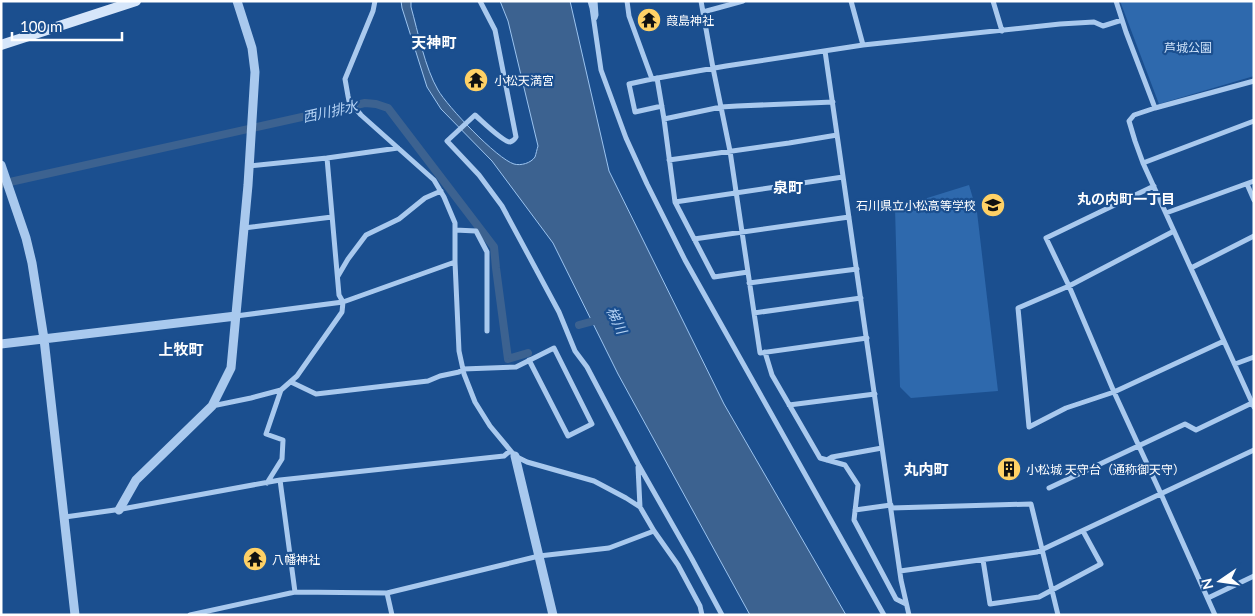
<svg xmlns="http://www.w3.org/2000/svg" width="1255" height="616" font-family="Lato,'Noto Sans JP',sans-serif">
  <rect width="100%" height="100%" fill="#1b4f8f"/>
  <path fill="#2e69ad" d="M 1120,1 L 1254,1 L 1254,76 L 1159,104 Z
    M 969,185 L 977,212 L 998,391 L 911,398 L 900,387 L 895,208 Z"/>
  <path fill="#3c6290" stroke="#9cc4f0" d="M 401,1 L 411,1 L 411,7 C 418,32 425,68 438,90 C 447,106 497,159 514,164 C 521,166 531,163 535,157 C 536,154 537,149 538,146 L 508,21 L 500,1 L 570,1 L 609,171 L 724,404 L 846,615 L 750,615 L 618,374 L 553,243 L 492,161 L 441,109 L 427,87 L 402,8 Z"/>
  <g fill="none" stroke-linecap="round" stroke-linejoin="round">
    <path stroke="#3c6290" stroke-width="8" d="M 1,184 L 365,103 L 376,104 L 388,108 L 494,247 L 496,268 L 508,359 L 528,353
      M 579,325 L 601,319"/>
    <path stroke="#a9c9ee" stroke-width="5" d="M 375,1 L 373,11 L 345,79 L 348,96 L 349,101 L 361,115 L 434,180 L 444,197 L 455,223 L 455,262 L 459,351 L 464,374 L 475,402 L 490,426 L 515,456 L 527,462 L 594,481 L 626,498 L 640,507 L 654,531 L 678,565 L 700,606 L 702,615
      M 480,1 L 495,30 L 516,137 C 515,139 514,141 510,142 C 503,142 482,121 475,115 L 447,141 L 479,175 L 502,206 L 559,312 L 575,351 L 587,367 L 638,464 L 692,559 L 722,615
      M 590,1 L 592,8 L 601,70 L 626,138 L 647,184 L 685,260 L 884,615
      M 595,1 L 596,15 L 595,18
      M 627,1 L 629,16 L 652,79 L 726,66 L 863,45 L 1060,24 L 1094,22 L 1103,26 L 1122,20
      M 701,1 L 713,68 L 730,151 L 760,353 L 867,338
      M 851,1 L 863,45
      M 993,1 L 1002,31
      M 1116,1 L 1126,32 L 1155,108
      M 703,12 L 743,1
      M 825,51 L 901,580 L 909,615
      M 657,78 L 664,119 L 675,202 L 714,277 L 748,272
      M 652,79 L 629,84 L 635,112 L 662,106
      M 1254,81 L 1155,108 L 1134,115 L 1129,121 L 1135,141 L 1143,163 L 1254,407
      M 664,119 L 721,107 L 737,106 L 833,102
      M 327,158 L 398,148
      M 669,160 L 789,143 L 837,135
      M 1143,163 L 1254,121
      M 249,166 L 327,158 L 339,295 L 343,302 L 342,312 L 297,376 L 281,390 L 266,434 L 283,440 L 282,459 L 267,483
      M 1247,184 L 1254,200
      M 1154,186 L 1046,238 L 1069,286 L 1114,392 L 1161,494 L 1215,615
      M 675,202 L 843,177
      M 1166,213 L 1254,181
      M 244,228 L 332,217
      M 455,230 L 476,231 L 487,252 L 487,331
      M 1174,231 L 1069,286 L 1018,308 L 1029,427 L 1066,408 L 1114,392 L 1224,341
      M 694,239 L 849,217
      M 1191,268 L 1254,236
      M 338,276 L 348,259 L 366,235 L 399,219 L 425,198 L 441,191
      M 749,283 L 857,269
      M 754,313 L 861,298
      M 236,316 L 343,302 L 455,262
      M 765,352 L 772,375 L 820,458 L 845,465 L 858,485 L 854,520 L 896,599 L 906,604
      M 1235,364 L 1254,357
      M 291,382 L 316,394 L 428,381 L 440,376 L 459,372 L 463,369 L 516,367 L 554,348 L 592,424 L 568,436 L 529,360
      M 789,405 L 875,394
      M 212,406 L 251,398 L 281,390
      M 827,460 L 832,457 L 882,448
      M 638,467 L 640,507
      M 280,480 L 295,592
      M 1049,488 L 1185,424 L 1196,430 L 1252,403
      M 891,508 L 1031,504 L 1058,615
      M 855,510 L 891,505
      M 65,517 L 122,509 L 280,480 L 504,456 L 510,451
      M 983,560 L 990,604 L 1039,597 L 1101,564 L 1083,531
      M 900,571 L 1037,552 L 1254,450
      M 387,593 L 392,615
      M 1208,598 L 1254,576
      M 190,615 L 295,592 L 387,593 L 539,556 L 609,548 L 654,531"/>
    <path stroke="#a9c9ee" stroke-width="9" d="M 1,165 L 26,238 L 32,263 L 44,339 L 75,615
      M 1,344 L 236,316
      M 515,456 L 553,615
      M 119,510 L 136,480 L 212,406 L 231,368 L 248,185 L 255,72 L 252,48 L 237,1"/>
    <path stroke="#d6e6fa" stroke-width="10" d="M 1,45 L 136,1"/>
  </g>
  <defs>
    <g id="temple-disc" transform="scale(1.25)"><circle r="9.5" fill="#ffd166" stroke="#1b4f8f"/><path d="M0-6L5-2H3V0L6.5 2.5H4V6H1.5V3h-3V6H-4V2.5H-6.5L-3 0V-2H-5Z" fill="#111"/></g>
    <g id="school-disc" transform="scale(1.25)"><circle r="9.5" fill="#ffd166" stroke="#1b4f8f"/><path d="M0-5L7-2L0 1L-7-2ZM-4 1L0 2.5L4 1V4Q0 6-4 4Z" fill="#111"/></g>
    <g id="building-disc" transform="scale(1.25)"><circle r="9.5" fill="#ffd166" stroke="#1b4f8f"/><path d="M-4-6H4V6H1V3H-1V6H-4ZM-2.5-4.3h1.7v1.8h-1.7ZM.8-4.3h1.7v1.8H.8ZM-2.5-1h1.7V.8h-1.7ZM.8-1h1.7V.8H.8Z" fill="#111"/></g>
  </defs>
  <g fill-rule="evenodd">
    <use href="#temple-disc" x="649" y="20"/>
    <use href="#temple-disc" x="476" y="80"/>
    <use href="#school-disc" x="993" y="205"/>
    <use href="#building-disc" x="1009" y="469"/>
    <use href="#temple-disc" x="255" y="559"/>
  </g>
  <g text-anchor="middle" dominant-baseline="central" stroke-width="4.5" stroke-linejoin="round" paint-order="stroke">
    <g font-size="12" fill="#fff" stroke="#1b4f8f" text-anchor="start">
      <text x="666" y="20">葭島神社</text>
      <text x="494" y="80">小松天満宮</text>
      <text x="976" y="205" text-anchor="end">石川県立小松高等学校</text>
      <text x="1026" y="469">小松城 天守台（通称御天守）</text>
      <text x="272" y="559">八幡神社</text>
    </g>
    <g font-size="12" fill="#cfe3fa" stroke="#1b4f8f">
      <text x="1188" y="47">芦城公園</text>
    </g>
    <g font-size="14" font-style="italic" fill="#b5d3f5" stroke="#1b4f8f">
      <text transform="translate(330 111) rotate(-12)">西川排水</text>
      <text transform="translate(617 320) rotate(64)">梯川</text>
    </g>
    <g font-size="14" font-weight="bold" fill="#fff" stroke="#1b4f8f">
      <text x="1126" y="198">丸の内町一丁目</text>
    </g>
    <g font-size="15" font-weight="bold" fill="#fff" stroke="#1b4f8f">
      <text x="434" y="42">天神町</text>
      <text x="788" y="187">泉町</text>
      <text x="181" y="349">上牧町</text>
      <text x="926" y="469">丸内町</text>
    </g>
  </g>
  <rect width="1255" height="616" fill="none" stroke="#ffffff" stroke-width="5"/>
  <g transform="translate(1220 581) rotate(257)" stroke="#1b4f8f" stroke-width="4" paint-order="stroke">
  <path d="M0-4L9 19L0 12L-9 19Z" fill="#ffffff"/>
  <text y="-8" font-size="14" font-weight="bold" text-anchor="middle" fill="#ffffff">N</text>
  </g>
  <path d="M12 32v8h110v-8" fill="none" stroke="#ffffff" stroke-width="2.5"/>
  <text x="20" y="32" font-size="15" fill="#ffffff" stroke="#1b4f8f" stroke-width="4" paint-order="stroke">100 m</text>
</svg>
